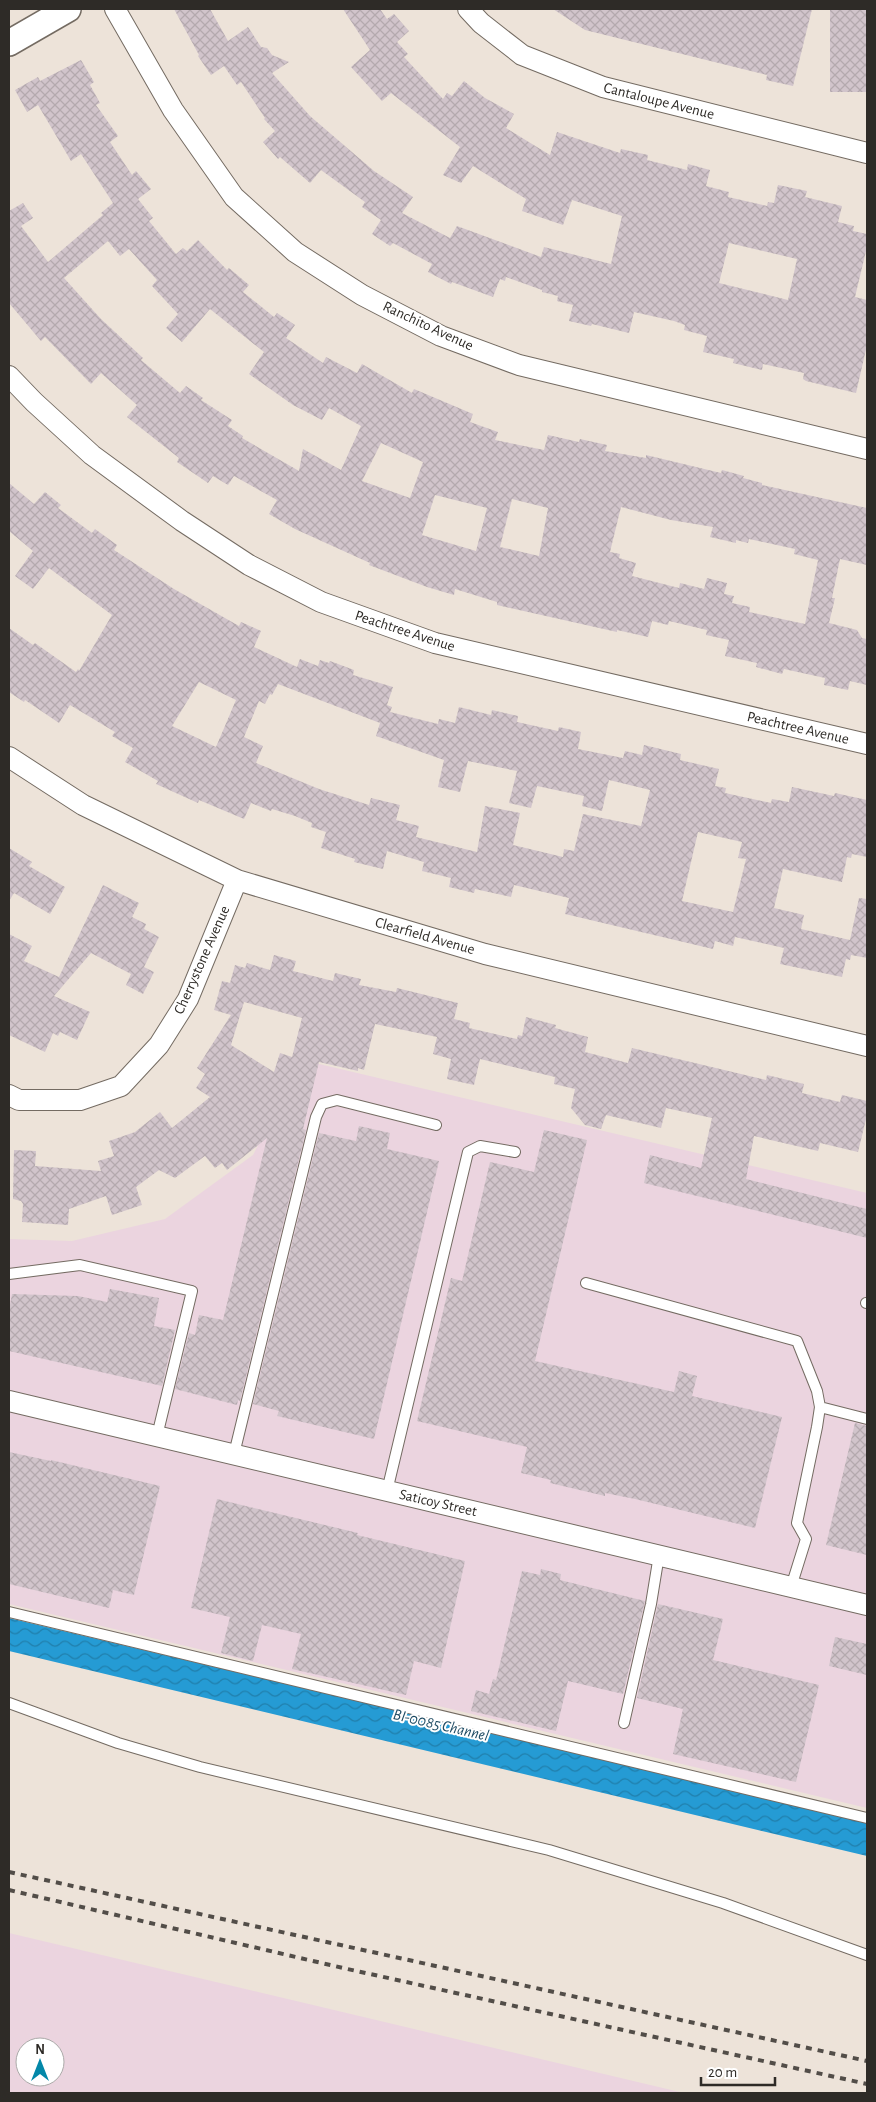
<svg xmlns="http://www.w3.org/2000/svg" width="876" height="2102" font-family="'Alegreya Sans',sans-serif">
  <defs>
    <pattern id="water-waves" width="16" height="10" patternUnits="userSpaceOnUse" patternTransform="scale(1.25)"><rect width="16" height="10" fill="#259bd4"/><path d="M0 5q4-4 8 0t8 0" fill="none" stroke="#207fac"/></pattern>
    <pattern id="building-cross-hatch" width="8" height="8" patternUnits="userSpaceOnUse" patternTransform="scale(1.25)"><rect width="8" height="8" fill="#d1c4cb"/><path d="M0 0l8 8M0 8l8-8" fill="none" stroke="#b4a9ae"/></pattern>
  </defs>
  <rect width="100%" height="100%" fill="#ede3d9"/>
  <path fill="#ebd4df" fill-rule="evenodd" d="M 302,1060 L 867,1193 L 867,1808 L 9,1604 L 9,1239 L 72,1241 L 165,1219 L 253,1155 Z
    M 9,1933 L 684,2093 L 9,2093 ZM 25,2047 L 55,2047 L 55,2077 L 25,2077 Z"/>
  <path fill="url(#water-waves)" d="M 9,1618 L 867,1822 L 867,1856 L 9,1651 Z"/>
  <path fill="url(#building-cross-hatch)" fill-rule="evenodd" d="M 174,9 L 210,9 L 228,41 L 248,27 L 261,47 L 267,48 L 272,55 L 289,62 L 272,73 L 310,116 L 374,171 L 413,197 L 402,213 L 450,238 L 457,226 L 541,257 L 544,247 L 611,264 L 622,216 L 572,200 L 563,225 L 522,211 L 526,199 L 473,166 L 461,183 L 443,175 L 460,147 L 391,93 L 382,101 L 351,67 L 370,50 L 343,9 L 380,9 L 387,19 L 394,14 L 409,31 L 397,42 L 408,54 L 404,57 L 443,99 L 447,93 L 452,96 L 464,81 L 485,98 L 514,114 L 506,128 L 550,155 L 557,132 L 620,153 L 621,149 L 648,155 L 647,160 L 687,170 L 688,164 L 710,170 L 706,186 L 729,192 L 728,197 L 767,206 L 768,202 L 774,203 L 778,185 L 807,191 L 805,197 L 842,206 L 838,222 L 854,226 L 853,231 L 867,234 L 867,247 L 855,297 L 867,300 L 867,345 L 856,393 L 806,381 L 803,379 L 804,373 L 763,364 L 762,370 L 733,363 L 734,359 L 703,352 L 707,336 L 684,330 L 685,325 L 674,321 L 634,312 L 629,333 L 592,324 L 591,326 L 569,321 L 573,305 L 557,301 L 558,296 L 542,292 L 542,290 L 506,277 L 505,281 L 500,279 L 493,297 L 452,282 L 451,284 L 428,272 L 432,264 L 393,243 L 390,246 L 372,234 L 381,220 L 362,207 L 365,202 L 321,170 L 310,183 L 280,157 L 278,159 L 263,142 L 275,131 L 264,119 L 265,118 L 241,82 L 237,85 L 224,66 L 211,75 L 198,56 L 199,55 ZM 729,243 L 797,259 L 788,300 L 719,283 Z
    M 553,9 L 812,9 L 793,86 L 766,80 L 767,75 L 585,30 Z
    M 830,9 L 867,9 L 867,92 L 830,92 Z
    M 81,60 L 94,82 L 90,85 L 100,103 L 96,105 L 118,136 L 110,142 L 132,175 L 136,171 L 151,189 L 138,199 L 153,218 L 149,221 L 176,254 L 183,248 L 187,251 L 198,240 L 227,270 L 229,268 L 249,285 L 243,292 L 274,317 L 277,313 L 295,325 L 286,338 L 323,363 L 326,357 L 357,373 L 362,364 L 412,393 L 414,389 L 473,414 L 470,422 L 498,432 L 495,440 L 544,450 L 548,435 L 579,442 L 580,439 L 607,445 L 605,451 L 646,458 L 646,455 L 721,473 L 722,470 L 744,476 L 743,478 L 762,483 L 762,485 L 867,508 L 867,565 L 840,559 L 832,598 L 835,598 L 829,623 L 857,630 L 862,638 L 867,639 L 867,685 L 850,681 L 848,690 L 824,685 L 825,678 L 784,669 L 782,674 L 756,667 L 757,663 L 725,656 L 729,640 L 706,635 L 707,630 L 669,621 L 668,625 L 652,621 L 648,637 L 617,630 L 617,632 L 497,605 L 497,602 L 455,589 L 454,595 L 427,587 L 369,565 L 370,563 L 295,529 L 269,514 L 277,500 L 234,476 L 228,485 L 213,476 L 208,483 L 177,462 L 179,458 L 127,417 L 137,405 L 101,373 L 91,384 L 45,337 L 41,341 L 9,303 L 9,211 L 23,203 L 33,218 L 21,226 L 48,262 L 103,215 L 101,213 L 113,203 L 81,154 L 71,161 L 38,105 L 27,112 L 15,90 L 38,77 L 40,81 ZM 108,241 L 120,256 L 129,249 L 157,280 L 152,286 L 178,314 L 166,328 L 182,342 L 210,309 L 264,352 L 249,374 L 293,405 L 322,420 L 329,408 L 361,426 L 341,470 L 303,449 L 299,471 L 242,438 L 243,436 L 228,426 L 232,420 L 201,400 L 203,398 L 186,386 L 180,393 L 141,360 L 143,358 L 101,319 L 64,278 ZM 381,443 L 423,462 L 410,498 L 362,481 ZM 435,495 L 487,508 L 476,551 L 422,535 ZM 512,499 L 548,508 L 539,556 L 500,547 ZM 621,507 L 671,520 L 713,527 L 710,537 L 736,543 L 736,540 L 748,543 L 749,539 L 795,549 L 794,554 L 818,560 L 805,624 L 749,612 L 750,607 L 732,603 L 734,596 L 724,594 L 727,583 L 707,578 L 704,589 L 680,583 L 679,588 L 632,576 L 636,563 L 619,558 L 620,554 L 610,552 Z
    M 9,483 L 34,504 L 45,492 L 61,505 L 58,508 L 92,533 L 95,529 L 117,545 L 114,550 L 174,589 L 239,626 L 241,622 L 261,631 L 254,647 L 297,667 L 300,659 L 318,666 L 320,660 L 329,663 L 330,661 L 354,670 L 353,675 L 393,687 L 387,705 L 392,707 L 390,712 L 438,724 L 439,719 L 455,723 L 459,707 L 491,715 L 492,710 L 518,716 L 517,722 L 558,731 L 559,727 L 581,732 L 578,749 L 623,758 L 625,751 L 642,755 L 644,745 L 681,754 L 680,760 L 719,769 L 715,786 L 726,788 L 725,793 L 771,803 L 772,799 L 789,802 L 792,787 L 834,796 L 835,793 L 867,800 L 867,857 L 852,854 L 851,858 L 847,857 L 842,882 L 783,869 L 774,908 L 804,915 L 801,929 L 850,940 L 859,898 L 867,899 L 867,958 L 851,955 L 850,960 L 846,959 L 842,977 L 780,964 L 784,948 L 735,937 L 733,946 L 715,941 L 713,949 L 565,914 L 569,898 L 514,885 L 511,897 L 475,889 L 474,893 L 449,887 L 451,878 L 422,871 L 424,862 L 387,851 L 383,869 L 354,862 L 355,859 L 321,848 L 326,832 L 311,827 L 312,823 L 295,816 L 272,809 L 271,811 L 251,803 L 244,819 L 199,800 L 198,803 L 156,784 L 158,781 L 125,762 L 133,748 L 112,736 L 115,732 L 70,705 L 59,723 L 25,700 L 24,702 L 9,692 L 9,628 L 33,645 L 35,643 L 76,672 L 78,669 L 79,671 L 112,615 L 49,568 L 33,589 L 15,576 L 33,551 L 9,531 ZM 199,682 L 236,700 L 216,747 L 172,726 ZM 278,684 L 380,723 L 376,736 L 444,760 L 438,787 L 460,792 L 468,761 L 517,771 L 509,803 L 531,808 L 537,786 L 584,796 L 582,806 L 602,811 L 609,780 L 650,790 L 641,826 L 583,814 L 574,851 L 564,849 L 563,857 L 513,845 L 520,813 L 485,806 L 477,852 L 416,837 L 419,826 L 396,820 L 400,805 L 371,798 L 369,805 L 319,789 L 256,763 L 263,746 L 244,737 L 259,701 L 265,704 L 270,694 L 272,695 ZM 698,832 L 742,842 L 738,858 L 746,859 L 733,912 L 682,901 Z
    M 9,848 L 32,862 L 29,866 L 65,887 L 50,914 L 14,893 L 9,901 Z
    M 103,885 L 139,903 L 132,917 L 146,924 L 144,929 L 159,937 L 144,967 L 154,972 L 143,994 L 126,985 L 131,974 L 91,953 L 54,996 L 90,1012 L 77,1040 L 60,1032 L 58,1036 L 53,1033 L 45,1052 L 9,1035 L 9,934 L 32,946 L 24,961 L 59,977 Z
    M 274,955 L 296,961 L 293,971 L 333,981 L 335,973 L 361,979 L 359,985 L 396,992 L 397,988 L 458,1003 L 454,1019 L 470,1023 L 469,1028 L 517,1039 L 518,1035 L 522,1036 L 526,1017 L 556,1025 L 555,1028 L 588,1037 L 585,1052 L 628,1063 L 632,1048 L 766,1080 L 767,1075 L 804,1084 L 802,1093 L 840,1102 L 842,1095 L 867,1101 L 867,1115 L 858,1152 L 820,1143 L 818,1151 L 754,1136 L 746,1179 L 867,1209 L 867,1238 L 644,1183 L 650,1155 L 701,1168 L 712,1118 L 666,1108 L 661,1128 L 606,1115 L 601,1129 L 585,1125 L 571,1108 L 575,1089 L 554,1084 L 555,1077 L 480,1059 L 474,1085 L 447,1079 L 451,1059 L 433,1054 L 437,1037 L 375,1024 L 364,1070 L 358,1068 L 358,1071 L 319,1062 L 303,1129 L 306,1130 L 240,1401 L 238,1400 L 237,1405 L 175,1389 L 189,1333 L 195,1335 L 199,1315 L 223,1320 L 267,1138 L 227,1170 L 222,1163 L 215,1168 L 205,1156 L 175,1178 L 159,1170 L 136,1187 L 142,1205 L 112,1215 L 106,1196 L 69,1209 L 68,1225 L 22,1222 L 23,1204 L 21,1201 L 13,1199 L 14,1150 L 36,1151 L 35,1166 L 101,1171 L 98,1161 L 114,1156 L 109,1141 L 135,1132 L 160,1112 L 172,1128 L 210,1097 L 196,1088 L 205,1074 L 197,1068 L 231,1015 L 214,1010 L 222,981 L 230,983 L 235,965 L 245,968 L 247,963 L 270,970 ZM 244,1002 L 302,1018 L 292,1057 L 280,1053 L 274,1072 L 231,1045 Z
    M 359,1126 L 390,1133 L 387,1149 L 439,1161 L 374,1439 L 277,1416 L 279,1411 L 253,1404 L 319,1133 L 356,1141 Z
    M 544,1130 L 587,1140 L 535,1361 L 674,1392 L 679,1371 L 697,1376 L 692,1396 L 782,1417 L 755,1528 L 635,1499 L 605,1493 L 605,1496 L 550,1483 L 551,1480 L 521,1473 L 527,1447 L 417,1421 L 451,1278 L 462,1281 L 490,1162 L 534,1172 Z
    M 110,1289 L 159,1298 L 154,1326 L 175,1330 L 162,1386 L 9,1351 L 9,1310 L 12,1294 L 78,1296 L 107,1302 Z
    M 855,1423 L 867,1426 L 867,1555 L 826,1545 Z
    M 9,1452 L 51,1461 L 51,1460 L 160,1486 L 134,1595 L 113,1590 L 109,1608 L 9,1584 Z
    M 217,1499 L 358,1533 L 357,1535 L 465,1561 L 441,1668 L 414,1661 L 406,1695 L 292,1669 L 301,1634 L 262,1625 L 253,1661 L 221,1653 L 230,1617 L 191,1608 Z
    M 541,1569 L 561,1574 L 560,1580 L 645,1601 L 623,1694 L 568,1681 L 556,1731 L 471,1711 L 476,1690 L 489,1694 L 493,1679 L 496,1680 L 522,1571 L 540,1575 Z
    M 658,1604 L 723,1619 L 713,1660 L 819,1685 L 796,1782 L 673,1754 L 683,1709 L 637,1698 Z
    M 835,1637 L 867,1644 L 867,1675 L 829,1666 Z"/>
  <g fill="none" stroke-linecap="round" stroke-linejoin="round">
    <g stroke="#746b62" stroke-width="12">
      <path id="service" d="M 9,1274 L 80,1265 L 192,1291 L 157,1436
        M 586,1283 L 797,1341 L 817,1391 L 820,1407 L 817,1427 L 797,1523 L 806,1539 L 791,1587
        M 866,1303 L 867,1303
        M 820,1407 L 867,1419
        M 234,1454 L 316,1117 L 322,1104 L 337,1100 L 436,1125
        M 387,1491 L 468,1152 L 480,1146 L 515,1152
        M 9,1612 L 867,1818
        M 9,1703 L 118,1743 L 200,1767 L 549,1850 L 723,1903 L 867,1955
        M 624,1723 L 651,1604 L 659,1555"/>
    </g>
    <g stroke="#746b62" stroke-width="22">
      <path id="minor" d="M 115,9 L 173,110 L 234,197 L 295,252 L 362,295 L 441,336 L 519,365 L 867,449
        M 468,9 L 481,23 L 522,55 L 603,87 L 867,153
        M 9,376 L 34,402 L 92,455 L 182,521 L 249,565 L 321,602 L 435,643 L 867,744
        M 9,757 L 83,805 L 237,880 L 485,954 L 867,1046
        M 9,1095 L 19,1100 L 80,1100 L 121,1086 L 159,1045 L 188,999 L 237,880
        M 9,1401 L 867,1605"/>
    </g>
    <g stroke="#746b62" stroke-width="28">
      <path id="tertiary" d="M 9,43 L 68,9"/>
    </g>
    <use href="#service" stroke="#fff" stroke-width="10"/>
    <use href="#minor" stroke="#fff" stroke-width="20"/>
    <use href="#tertiary" stroke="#fff" stroke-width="25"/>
    <path stroke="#524d48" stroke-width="4" stroke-dasharray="6 6" stroke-linecap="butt" d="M 9,1872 L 867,2061
      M 9,1890 L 343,1968 L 867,2084"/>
  </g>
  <g text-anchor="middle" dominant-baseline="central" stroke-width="4" stroke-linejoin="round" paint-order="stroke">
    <g font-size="15" fill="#2e2b27" stroke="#fff">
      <text transform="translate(659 101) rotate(14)">Cantaloupe Avenue</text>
      <text transform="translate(428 326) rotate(25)">Ranchito Avenue</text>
      <text transform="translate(405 631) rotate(18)">Peachtree Avenue</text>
      <text transform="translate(798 728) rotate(13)">Peachtree Avenue</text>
      <text transform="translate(425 936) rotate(16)">Clearfield Avenue</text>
      <text transform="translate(202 960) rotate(-66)">Cherrystone Avenue</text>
      <text transform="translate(438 1503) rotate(13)">Saticoy Street</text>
    </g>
    <g font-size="16" font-style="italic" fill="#1e4b63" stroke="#fff">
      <text transform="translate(441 1725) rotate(13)">BI-0085 Channel</text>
    </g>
  </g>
  <rect width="876" height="2102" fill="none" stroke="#2e2b27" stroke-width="20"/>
  <g transform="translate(40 2062)"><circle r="24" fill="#ffffff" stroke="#abaaa9"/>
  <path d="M0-4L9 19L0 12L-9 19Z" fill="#0388a9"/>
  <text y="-8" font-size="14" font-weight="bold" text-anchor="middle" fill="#2e2b27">N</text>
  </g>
  <path d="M701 2077v8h74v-8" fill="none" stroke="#2e2b27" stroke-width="2.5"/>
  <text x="708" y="2077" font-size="15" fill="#2e2b27" stroke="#ffffff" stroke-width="4" paint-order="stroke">20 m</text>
</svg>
